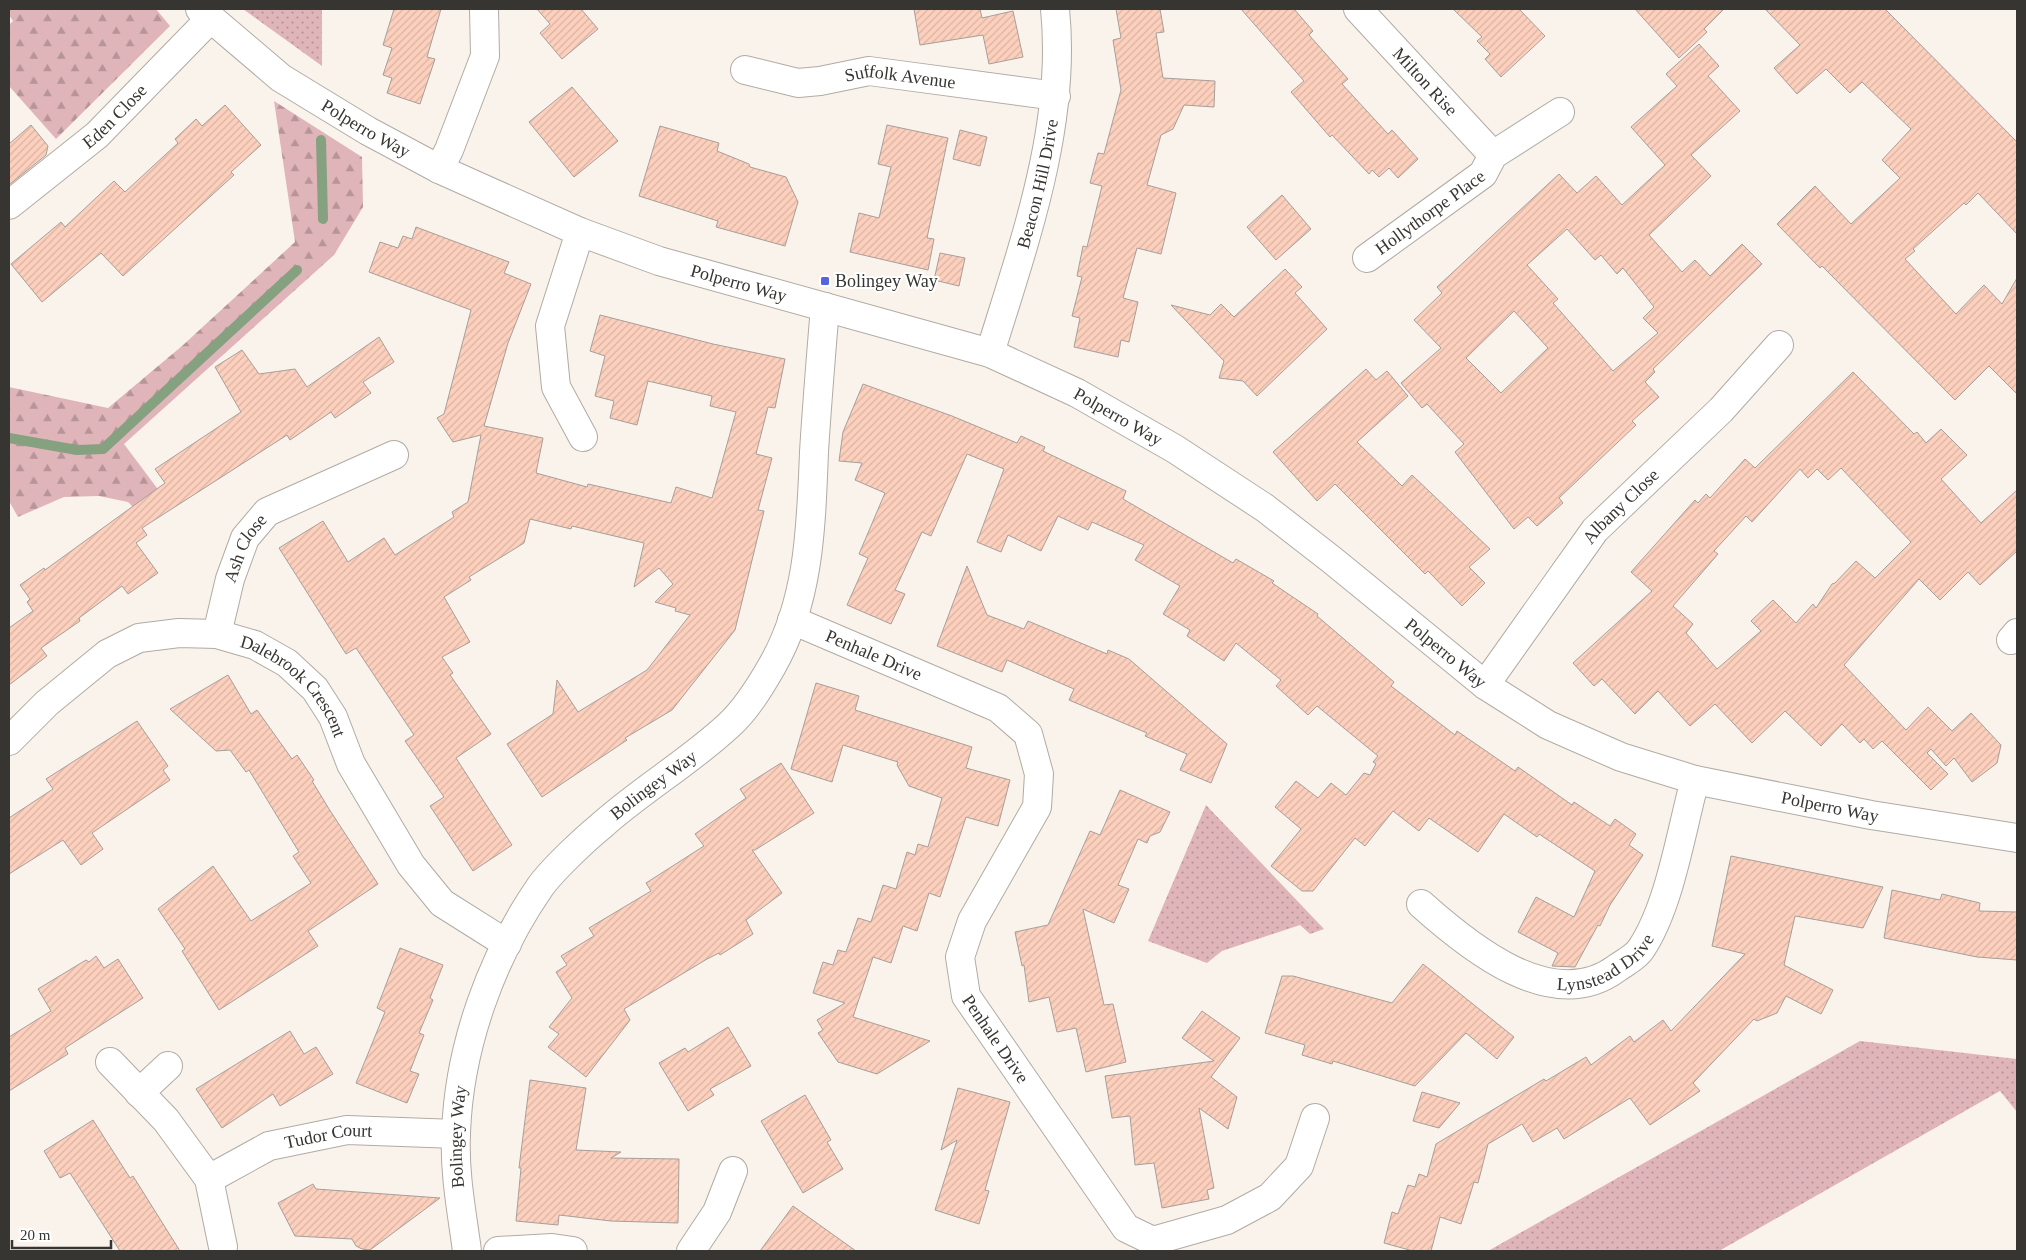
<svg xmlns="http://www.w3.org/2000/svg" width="2026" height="1260" font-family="Georgia,serif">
  <defs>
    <pattern id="grass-dots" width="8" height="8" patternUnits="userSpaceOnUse" patternTransform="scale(1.25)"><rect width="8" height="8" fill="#e0b5ba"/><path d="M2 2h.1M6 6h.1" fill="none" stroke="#b69498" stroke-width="1.8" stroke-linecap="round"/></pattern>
    <pattern id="forest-firs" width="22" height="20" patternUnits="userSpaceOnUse" patternTransform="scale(1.25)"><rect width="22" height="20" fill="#e0b5ba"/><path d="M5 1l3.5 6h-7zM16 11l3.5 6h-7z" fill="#b69498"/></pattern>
    <pattern id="building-hatch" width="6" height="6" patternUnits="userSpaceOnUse" patternTransform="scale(1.25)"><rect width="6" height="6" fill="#fdd0bd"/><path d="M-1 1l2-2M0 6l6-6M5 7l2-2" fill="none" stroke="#d9b3a3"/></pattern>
  </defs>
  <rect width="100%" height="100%" fill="#f9f3eb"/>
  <path fill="url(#grass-dots)" d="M 243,9 L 322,10 L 322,66 Z
    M 1206,805 L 1324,929 L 1310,934 L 1300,925 L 1222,951 L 1207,963 L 1148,941 Z
    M 1860,1041 L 2017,1059 L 2017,1112 L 2000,1091 L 1719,1251 L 1488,1251 Z"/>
  <path fill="url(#forest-firs)" d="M 9,9 L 156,9 L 170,26 L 56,139 L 9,86 L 9,25 L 13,21 L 9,15 Z
    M 274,101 L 362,157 L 363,207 L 334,255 L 124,444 L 169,504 L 147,521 L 128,502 L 99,496 L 64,497 L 18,517 L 9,501 L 9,387 L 108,408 L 182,346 L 295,242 Z"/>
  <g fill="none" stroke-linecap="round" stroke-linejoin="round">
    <path stroke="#86a180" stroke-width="10" d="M 321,140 L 323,219
      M 9,438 L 77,450 L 103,449 L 297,270"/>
  </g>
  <path fill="url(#building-hatch)" stroke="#a89e9a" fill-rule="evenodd" d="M 394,9 L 441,9 L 427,57 L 435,59 L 420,104 L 387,93 L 392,78 L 383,75 L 392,48 L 383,45 Z
    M 537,9 L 581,9 L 598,29 L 562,59 L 540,33 L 550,24 Z
    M 914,9 L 980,9 L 982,18 L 1013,11 L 1023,57 L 989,64 L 983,35 L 920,45 Z
    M 1116,9 L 1160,9 L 1164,32 L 1156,33 L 1163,78 L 1215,81 L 1214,107 L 1184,105 L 1173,129 L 1161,135 L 1147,185 L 1176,193 L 1161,254 L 1137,248 L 1123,298 L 1138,302 L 1129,342 L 1121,340 L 1118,357 L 1074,347 L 1080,318 L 1072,316 L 1082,277 L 1077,276 L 1083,246 L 1087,247 L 1102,186 L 1090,183 L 1098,153 L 1104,154 L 1121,90 L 1113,40 L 1121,38 Z
    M 1241,9 L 1294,9 L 1313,31 L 1309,35 L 1348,79 L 1342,84 L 1388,134 L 1392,130 L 1418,159 L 1398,178 L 1389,168 L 1379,177 L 1372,170 L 1369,174 L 1332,135 L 1330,137 L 1291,92 L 1304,81 Z
    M 1453,9 L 1519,9 L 1545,36 L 1501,77 L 1485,59 L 1490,54 L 1477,41 L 1482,37 Z
    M 1635,9 L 1724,9 L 1704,29 L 1707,32 L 1679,58 Z
    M 1765,9 L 1885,9 L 2017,142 L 2017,234 L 1978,193 L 1966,205 L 1964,203 L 1913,249 L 1915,251 L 1905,259 L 1956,314 L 1984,285 L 2002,304 L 2017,278 L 2017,394 L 1989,366 L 1955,400 L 1822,266 L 1820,268 L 1777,224 L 1815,186 L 1851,224 L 1900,178 L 1882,160 L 1911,129 L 1862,82 L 1850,93 L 1826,69 L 1797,94 L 1774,68 L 1800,45 Z
    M 1699,44 L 1719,66 L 1708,76 L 1740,111 L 1691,155 L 1711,176 L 1649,235 L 1682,272 L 1695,260 L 1710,276 L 1742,244 L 1762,264 L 1653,369 L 1655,372 L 1645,382 L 1659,397 L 1632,421 L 1636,425 L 1559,498 L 1563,503 L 1537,526 L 1528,517 L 1514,529 L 1455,452 L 1464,444 L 1427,404 L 1422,408 L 1401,383 L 1441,348 L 1414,320 L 1442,293 L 1437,287 L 1559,174 L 1577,193 L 1596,176 L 1622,205 L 1665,165 L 1631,127 L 1677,86 L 1666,74 ZM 1567,229 L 1595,260 L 1601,255 L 1617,274 L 1623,268 L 1654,307 L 1643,318 L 1658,333 L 1613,371 L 1553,303 L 1558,299 L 1527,265 ZM 1514,311 L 1548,348 L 1501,393 L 1466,358 Z
    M 572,87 L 618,141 L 574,177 L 529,122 Z
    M 225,105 L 261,145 L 231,172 L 234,175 L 123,276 L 101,253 L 42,302 L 11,264 L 61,222 L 65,227 L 114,181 L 125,192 L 178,143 L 175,139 L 196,119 L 202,126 Z
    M 31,125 L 48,146 L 46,155 L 9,185 L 9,144 Z
    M 887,125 L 948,138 L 927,238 L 934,239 L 928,270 L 850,252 L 859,213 L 879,218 L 891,167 L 878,164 Z
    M 660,126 L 719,143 L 717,151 L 749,164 L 750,167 L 786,177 L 798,202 L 785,246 L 716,227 L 718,221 L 639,196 Z
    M 960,130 L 987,137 L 980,166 L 953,159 Z
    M 1282,195 L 1311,229 L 1276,260 L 1247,227 Z
    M 416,227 L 509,262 L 504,273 L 531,284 L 508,343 L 484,426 L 543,438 L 536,473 L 587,487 L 588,484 L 671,503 L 676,487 L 712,498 L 736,412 L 710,406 L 712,396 L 648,381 L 637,425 L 610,418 L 614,401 L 595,396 L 605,356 L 590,351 L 600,315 L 713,344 L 785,359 L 775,408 L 768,407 L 756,454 L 772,458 L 758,510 L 764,511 L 735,630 L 672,710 L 625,738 L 627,740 L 542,797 L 507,744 L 553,714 L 557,680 L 578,712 L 647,670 L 690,615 L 675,611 L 676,608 L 655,602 L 673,584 L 659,568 L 634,587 L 644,543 L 572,526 L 571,529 L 530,519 L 524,543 L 469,577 L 471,580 L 444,597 L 470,642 L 442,657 L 453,673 L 450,675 L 491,734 L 456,758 L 512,845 L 473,871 L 430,806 L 444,797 L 405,741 L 414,735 L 356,648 L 346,654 L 279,548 L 323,521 L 348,562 L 384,538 L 395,555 L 454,517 L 452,512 L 468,502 L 481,435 L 453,442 L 437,418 L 444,414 L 471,310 L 369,272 L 380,242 L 398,248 L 403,236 L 412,239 Z
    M 940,253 L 965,258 L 959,286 L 934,280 Z
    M 1285,269 L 1302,287 L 1295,293 L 1327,329 L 1257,396 L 1243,381 L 1219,378 L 1224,361 L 1171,305 L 1210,315 L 1221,304 L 1234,317 Z
    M 379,337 L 394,362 L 363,382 L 371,393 L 335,418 L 331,412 L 290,440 L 287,435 L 142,528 L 147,535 L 136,543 L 158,573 L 128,594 L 122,586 L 79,618 L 80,621 L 41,648 L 47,656 L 9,685 L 9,628 L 33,611 L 27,602 L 30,599 L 20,585 L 44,568 L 45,570 L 165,483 L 155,469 L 241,412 L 215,367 L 242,350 L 259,374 L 295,369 L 307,387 Z
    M 1366,369 L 1376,380 L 1387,371 L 1408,396 L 1357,442 L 1402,486 L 1412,475 L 1490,549 L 1469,567 L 1485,583 L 1462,606 L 1428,571 L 1425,574 L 1335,484 L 1317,501 L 1273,452 Z
    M 1853,372 L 1914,434 L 1917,432 L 1926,443 L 1941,429 L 1967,455 L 1941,479 L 1981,523 L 2017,490 L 2017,551 L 1980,585 L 1968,572 L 1940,600 L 1919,579 L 1844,665 L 1906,730 L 1928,707 L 1952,731 L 1971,713 L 2001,745 L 1997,763 L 1972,782 L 1954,758 L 1946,766 L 1931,749 L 1927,753 L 1948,774 L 1931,790 L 1882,741 L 1873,749 L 1864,739 L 1860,743 L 1842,724 L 1821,746 L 1785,711 L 1752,743 L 1715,704 L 1690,726 L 1658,691 L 1635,714 L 1602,679 L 1594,686 L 1573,663 L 1652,591 L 1631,572 L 1695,500 L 1698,503 L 1706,494 L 1710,498 L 1745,459 L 1755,468 ZM 1841,468 L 1911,542 L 1875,578 L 1856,561 L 1835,583 L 1832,584 L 1816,608 L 1813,604 L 1796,623 L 1773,600 L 1751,621 L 1761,631 L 1717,669 L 1686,633 L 1693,624 L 1673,606 L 1718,554 L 1714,551 L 1746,516 L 1752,522 L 1800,469 L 1808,478 L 1817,469 L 1828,480 Z
    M 863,384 L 952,416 L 1017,443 L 1021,436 L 1045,447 L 1043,451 L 1126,491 L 1123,499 L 1233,563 L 1236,559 L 1274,581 L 1272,583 L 1318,614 L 1317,616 L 1394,682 L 1391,686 L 1455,735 L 1457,731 L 1515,771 L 1518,767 L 1572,805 L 1574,802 L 1610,826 L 1615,819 L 1636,834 L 1629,845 L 1643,855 L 1610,905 L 1600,926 L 1598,925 L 1575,967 L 1552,966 L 1558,953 L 1518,932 L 1536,897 L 1574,917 L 1595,871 L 1539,834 L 1537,837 L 1504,814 L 1478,852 L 1429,818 L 1419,831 L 1393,811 L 1365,846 L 1355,838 L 1313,891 L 1302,891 L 1271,866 L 1301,829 L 1275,807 L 1296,781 L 1318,798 L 1331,783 L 1346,795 L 1364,773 L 1370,775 L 1376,764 L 1373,762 L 1378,756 L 1317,706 L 1308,715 L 1276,686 L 1281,680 L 1236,643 L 1224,661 L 1187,636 L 1190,630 L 1163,614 L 1180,586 L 1135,560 L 1144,545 L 1092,522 L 1088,530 L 1058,516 L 1041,551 L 1008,535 L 1001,552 L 977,542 L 1004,469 L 967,454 L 931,536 L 922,532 L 895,590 L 905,594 L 891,624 L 847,605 L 868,558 L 859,554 L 885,493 L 855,480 L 862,463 L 839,461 L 843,432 Z
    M 967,566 L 987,615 L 1024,629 L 1028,621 L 1107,654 L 1108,650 L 1129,659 L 1227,744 L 1211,783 L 1180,770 L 1187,754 L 1145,736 L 1147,733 L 1069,700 L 1074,689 L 1007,660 L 1002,672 L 937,646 Z
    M 228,675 L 251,714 L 257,710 L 292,759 L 297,755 L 314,780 L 312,781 L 329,809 L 378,884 L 308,931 L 318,946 L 219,1010 L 182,951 L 185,949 L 158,909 L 213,866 L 251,921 L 311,883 L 293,856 L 299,852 L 249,770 L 246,772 L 230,750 L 216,751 L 170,709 Z
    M 816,683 L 859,696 L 855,710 L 972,747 L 966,768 L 1010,780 L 998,826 L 966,817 L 940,897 L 929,893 L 917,931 L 903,926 L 891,963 L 873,957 L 853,1017 L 930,1041 L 877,1074 L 838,1062 L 818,1033 L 823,1030 L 817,1020 L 845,1003 L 813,993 L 823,962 L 833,965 L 838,950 L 846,952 L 858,918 L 871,922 L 883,885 L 896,889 L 907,852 L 915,855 L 918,844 L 928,847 L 942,798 L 909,786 L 897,765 L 898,762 L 843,745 L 832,782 L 791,769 Z
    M 137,721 L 168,766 L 163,770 L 170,780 L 92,833 L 103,849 L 81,865 L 63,840 L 9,874 L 9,818 L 53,789 L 46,779 Z
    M 781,763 L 814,813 L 755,850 L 752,850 L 782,893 L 746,920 L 753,934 L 720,955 L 719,953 L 707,959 L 624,1009 L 630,1020 L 586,1077 L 548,1047 L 559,1034 L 549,1027 L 572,998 L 556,972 L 567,965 L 561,956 L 594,936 L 589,928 L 651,891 L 646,883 L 704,846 L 695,834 L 746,798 L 740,789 Z
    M 1120,790 L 1170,812 L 1160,832 L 1150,836 L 1147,843 L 1138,839 L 1118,885 L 1129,889 L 1114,923 L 1083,909 L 1104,1005 L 1113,1004 L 1126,1062 L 1086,1072 L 1076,1028 L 1057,1032 L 1049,997 L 1029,1002 L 1024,965 L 1022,966 L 1015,932 L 1048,925 L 1090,831 L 1100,835 Z
    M 1731,856 L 1883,887 L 1863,928 L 1795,916 L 1784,965 L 1833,990 L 1821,1014 L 1786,996 L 1777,1013 L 1757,1021 L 1754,1019 L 1693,1083 L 1700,1091 L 1650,1125 L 1630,1098 L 1564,1139 L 1557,1128 L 1533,1142 L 1522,1124 L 1488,1144 L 1478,1183 L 1474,1182 L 1461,1224 L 1440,1217 L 1431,1251 L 1413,1251 L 1384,1243 L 1392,1212 L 1398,1214 L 1408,1185 L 1415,1187 L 1419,1174 L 1427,1177 L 1436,1144 L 1544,1079 L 1546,1081 L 1586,1057 L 1591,1065 L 1630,1036 L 1634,1042 L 1663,1020 L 1671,1031 L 1745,954 L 1712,946 Z
    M 1892,890 L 1940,900 L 1942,894 L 1980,903 L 1979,911 L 2017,912 L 2017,960 L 1977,957 L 1884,938 Z
    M 400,948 L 443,965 L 430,998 L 433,1000 L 419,1033 L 424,1035 L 410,1071 L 419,1074 L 407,1103 L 356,1083 L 385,1012 L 377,1008 Z
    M 96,956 L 104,968 L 118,959 L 143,998 L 65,1048 L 68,1054 L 9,1091 L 9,1037 L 51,1011 L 38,989 L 86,960 L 89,962 Z
    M 1423,964 L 1514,1037 L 1497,1059 L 1466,1033 L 1415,1086 L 1333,1061 L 1332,1064 L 1302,1055 L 1305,1045 L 1265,1033 L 1282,976 L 1293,976 L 1392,1003 Z
    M 1202,1011 L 1240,1038 L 1211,1077 L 1237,1097 L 1228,1129 L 1199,1108 L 1214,1188 L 1207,1190 L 1209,1199 L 1162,1208 L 1154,1163 L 1135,1165 L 1130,1116 L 1112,1118 L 1105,1076 L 1214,1061 L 1182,1038 Z
    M 728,1027 L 751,1066 L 710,1089 L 714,1095 L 688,1111 L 659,1063 L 685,1048 L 688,1052 Z
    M 290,1031 L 304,1054 L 316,1047 L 333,1074 L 280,1106 L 273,1094 L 222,1128 L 196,1089 Z
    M 530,1080 L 586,1088 L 576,1150 L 621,1152 L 611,1158 L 679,1159 L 678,1223 L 611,1221 L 559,1215 L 558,1225 L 516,1221 L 521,1168 L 519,1168 Z
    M 958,1088 L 1010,1102 L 985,1190 L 989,1191 L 979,1224 L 935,1210 L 957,1140 L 941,1150 Z
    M 1422,1092 L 1460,1103 L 1439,1128 L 1413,1121 Z
    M 805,1095 L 831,1140 L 827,1142 L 843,1169 L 803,1193 L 761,1121 Z
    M 93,1120 L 130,1178 L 133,1176 L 180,1251 L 120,1251 L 70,1173 L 60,1178 L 44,1151 Z
    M 313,1184 L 316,1189 L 440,1198 L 370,1250 L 362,1249 L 356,1246 L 352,1239 L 295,1236 L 278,1203 Z
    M 793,1206 L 856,1251 L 760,1251 Z"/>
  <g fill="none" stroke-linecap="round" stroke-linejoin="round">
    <g stroke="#b1aba4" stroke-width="30">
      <g id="street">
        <path id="s1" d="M 1358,9 L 1493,155"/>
        <path id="s2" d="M 745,70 L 798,83 L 820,81 L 869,71 L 1056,96"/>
        <path d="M 439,169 L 449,150 L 485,56 L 484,9"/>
        <path id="s3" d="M 9,205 L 97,135 L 210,19"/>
        <path d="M 580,232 L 550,326 L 556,387 L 583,437"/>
        <path id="s4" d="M 1367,258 L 1483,174 L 1493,155 L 1560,112"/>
        <path id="s5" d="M 990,353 C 1024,243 1067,125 1055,9"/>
        <path id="s6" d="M 792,620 L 998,708 L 1028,734 L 1039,774 L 1037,807 L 972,921 L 960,957 L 966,996 L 1126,1228 L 1153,1241 L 1227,1220 L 1270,1197 L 1299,1166 L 1315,1118"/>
        <path id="s7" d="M 217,634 L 230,579 L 245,538 L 267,512 L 394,455"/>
        <path d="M 2011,640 L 2017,633"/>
        <path id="s8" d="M 1485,685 L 1595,530 L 1721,410 L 1779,345"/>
        <path id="s9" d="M 9,741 L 47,703 L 107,654 L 139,638 L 179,633 L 217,634 L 255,645 L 287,663 L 315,689 L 333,717 L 351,764 L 411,865 L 442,903 L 507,944"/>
        <path id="s10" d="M 1421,904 C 1469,947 1553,1016 1617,968 C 1624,963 1636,957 1641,949 C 1670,906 1681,831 1695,780"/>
        <path d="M 110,1062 L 166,1120 L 209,1179 L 223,1247"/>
        <path d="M 139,1093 L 168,1066"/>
        <path id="s11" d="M 209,1179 L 269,1146 L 347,1130 L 456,1134"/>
        <path id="s12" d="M 467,1251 C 462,1213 454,1173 456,1133 C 459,1047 491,958 540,887 C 552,870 584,840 601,826 C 641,790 688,763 728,726 C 746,710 760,687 772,666 C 810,600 811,525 814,452 C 817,403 821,355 825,307"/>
        <path d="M 498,1251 L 552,1248 L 573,1251"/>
        <path d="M 691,1251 L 717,1212 L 733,1171"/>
      </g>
    </g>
    <g stroke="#b1aba4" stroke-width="30">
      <g id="secondary">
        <path id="s13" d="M 200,9 L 281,78 L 368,131 L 439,169 L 580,232 L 659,261 L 990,353 L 1077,393 L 1175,449 L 1265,508 L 1332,560 L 1485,685 L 1548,725 L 1621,757 L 1695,780 L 1871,815 L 2017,838"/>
      </g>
    </g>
    <use href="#street" stroke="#fff" stroke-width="28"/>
    <use href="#secondary" stroke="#fff" stroke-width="28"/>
  </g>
  <rect fill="#5764db" stroke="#fff" stroke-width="2" x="820" y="276" width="10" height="10" rx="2.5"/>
  <g text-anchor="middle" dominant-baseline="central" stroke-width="4" stroke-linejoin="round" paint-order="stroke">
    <g font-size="18" fill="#373532" stroke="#fff">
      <text stroke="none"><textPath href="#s2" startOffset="158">Suffolk Avenue</textPath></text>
      <text stroke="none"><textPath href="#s1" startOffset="99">Milton Rise</textPath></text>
      <text stroke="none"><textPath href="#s3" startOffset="138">Eden Close</textPath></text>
      <text stroke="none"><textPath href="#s13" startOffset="205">Polperro Way</textPath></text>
      <text stroke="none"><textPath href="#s5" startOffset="176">Beacon Hill Drive</textPath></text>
      <text stroke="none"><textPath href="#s4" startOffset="78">Hollythorpe Place</textPath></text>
      <text stroke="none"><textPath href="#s13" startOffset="610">Polperro Way</textPath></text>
      <text stroke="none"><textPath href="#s13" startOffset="1014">Polperro Way</textPath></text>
      <text stroke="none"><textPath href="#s8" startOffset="225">Albany Close</textPath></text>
      <text stroke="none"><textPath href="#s7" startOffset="91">Ash Close</textPath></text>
      <text stroke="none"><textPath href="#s13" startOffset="1419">Polperro Way</textPath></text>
      <text stroke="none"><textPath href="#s6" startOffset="89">Penhale Drive</textPath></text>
      <text stroke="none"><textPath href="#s9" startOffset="342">Dalebrook Crescent</textPath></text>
      <text stroke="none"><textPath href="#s12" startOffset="535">Bolingey Way</textPath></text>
      <text stroke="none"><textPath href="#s13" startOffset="1839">Polperro Way</textPath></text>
      <text stroke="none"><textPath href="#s10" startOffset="215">Lynstead Drive</textPath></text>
      <text stroke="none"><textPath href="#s6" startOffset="599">Penhale Drive</textPath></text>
      <text stroke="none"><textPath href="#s12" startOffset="115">Bolingey Way</textPath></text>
      <text stroke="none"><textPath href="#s11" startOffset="129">Tudor Court</textPath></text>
    </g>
    <g font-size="18" fill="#373532" stroke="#fff" text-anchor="start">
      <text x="835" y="281">Bolingey Way</text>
    </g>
  </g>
  <rect width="2026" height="1260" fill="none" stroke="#373532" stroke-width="20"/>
  <path d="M12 1240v8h99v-8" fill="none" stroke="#373532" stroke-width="2.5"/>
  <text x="20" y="1240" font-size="15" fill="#373532" stroke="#ffffff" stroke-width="4" paint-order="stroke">20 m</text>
</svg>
